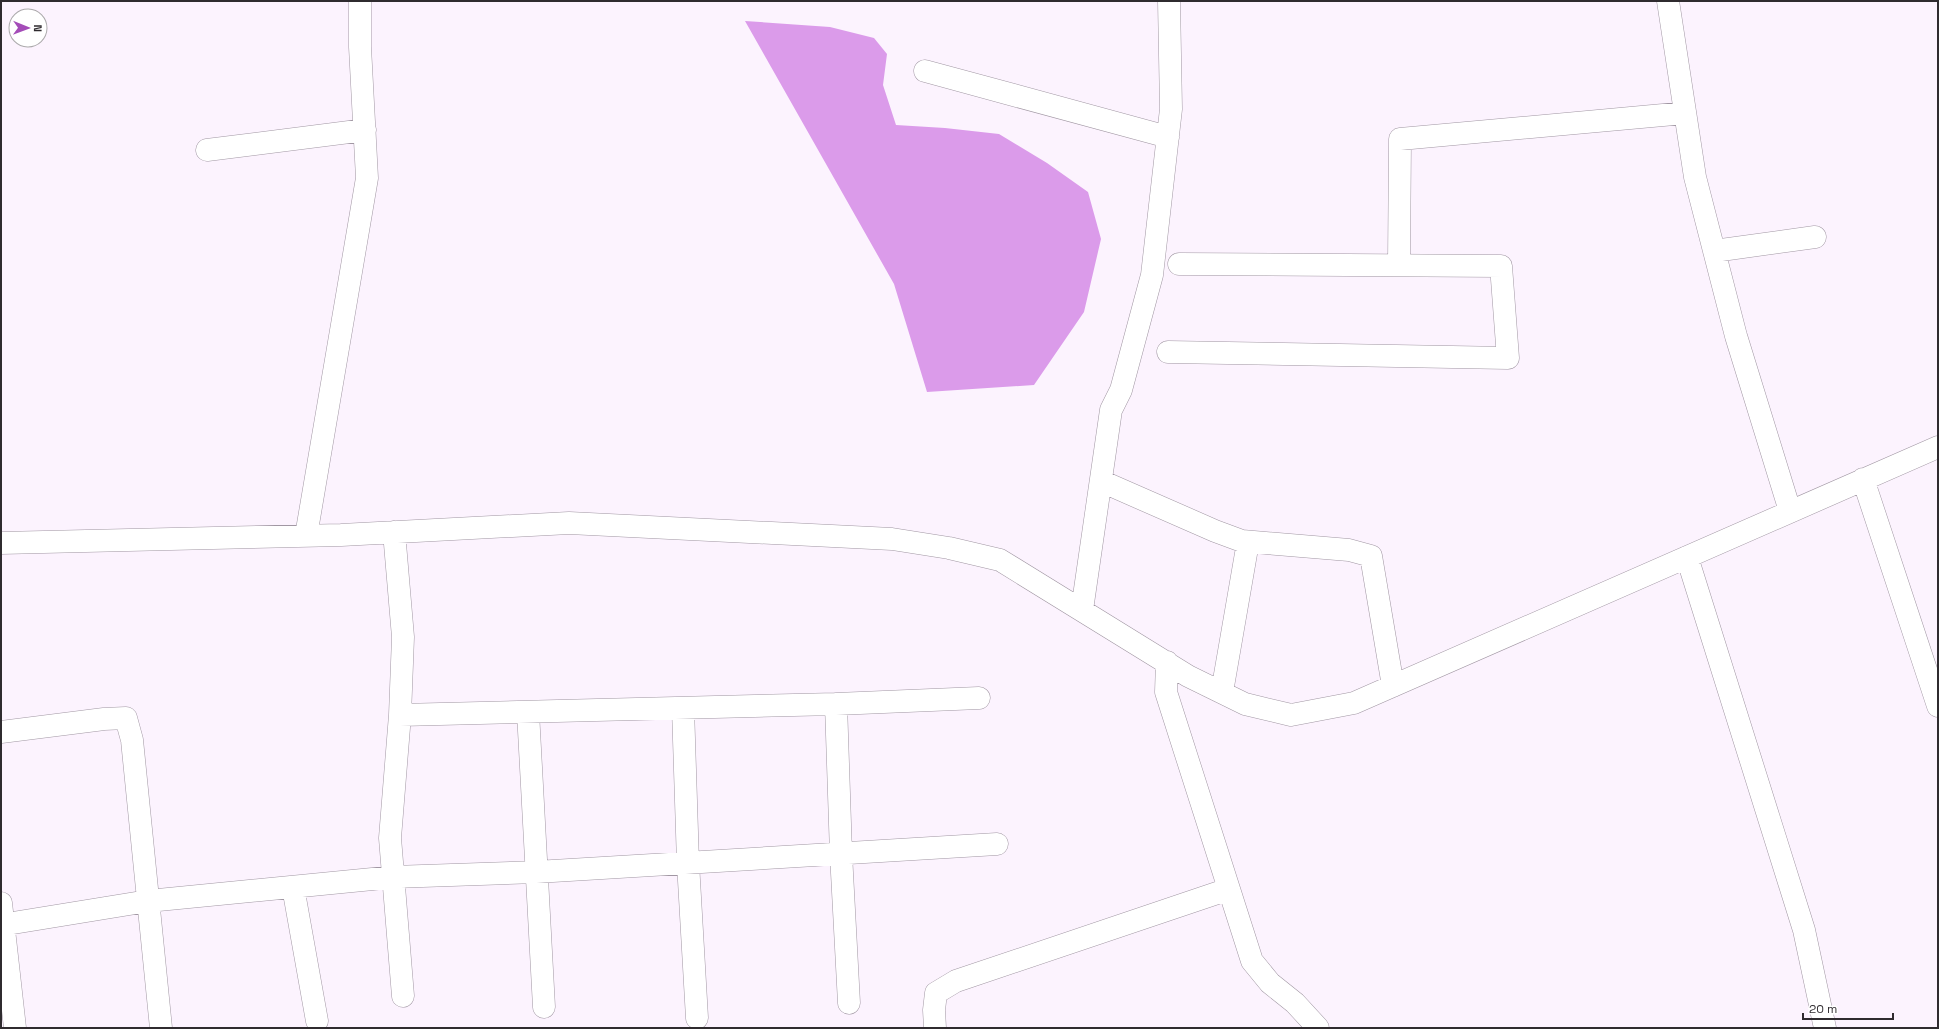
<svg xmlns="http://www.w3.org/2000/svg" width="1939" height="1029" font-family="'Space Grotesk',sans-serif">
  <rect width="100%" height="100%" fill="#fcf3fe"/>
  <path fill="#db9bea" d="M 745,21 L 830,27 L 874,38 L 887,54 L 883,85 L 896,125 L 945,128 L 999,134 L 1047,163 L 1088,192 L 1101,239 L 1084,312 L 1034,385 L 927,392 L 894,284 Z"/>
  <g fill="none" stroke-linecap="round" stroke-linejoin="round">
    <g stroke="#a197a3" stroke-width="23">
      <path id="street" d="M 1668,1 L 1695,177 L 1736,336 L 1790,511
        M 925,71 L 1168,137
        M 207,150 L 365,130
        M 1714,251 L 1815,237
        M 1399,265 L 1400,139 L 1685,113
        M 1168,352 L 1508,358 L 1501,266 L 1179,264
        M 1863,479 L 1938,706
        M 1101,481 L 1215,531 L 1242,541 L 1349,550 L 1371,556 L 1393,686
        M 394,532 L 403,637 L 400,715 L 390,838 L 403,996
        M 306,536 L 367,178 L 360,47 L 360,1
        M 1,543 L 341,535 L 569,523 L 892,539 L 949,548 L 1000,560 L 1188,676 L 1245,704 L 1291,715 L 1354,703 L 1938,447
        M 1687,557 L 1804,930 L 1825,1028
        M 1082,610 L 1111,410 L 1121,390 L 1152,275 L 1171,109 L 1169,1
        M 1167,662 L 1166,692 L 1252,961 L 1270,983 L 1295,1003 L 1318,1028
        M 1222,692 L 1248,542
        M 836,704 L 841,854 L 849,1003
        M 683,708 L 688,863 L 697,1018
        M 528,712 L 544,1007
        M 400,715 L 836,704 L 979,698
        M 1,732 L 104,719 L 126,718 L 132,740 L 161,1028
        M 293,887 L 317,1021
        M 1,903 L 15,1028
        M 1,925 L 148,901 L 393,877 L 536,872 L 997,844
        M 935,1028 L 934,1010 L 936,993 L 956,981 L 1229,889"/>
    </g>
    <use href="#street" stroke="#fff" stroke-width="22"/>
  </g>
  <rect width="1939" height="1029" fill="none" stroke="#2f2b2f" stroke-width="4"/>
  <g transform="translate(28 28) rotate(91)"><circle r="19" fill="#ffffff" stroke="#acaaac"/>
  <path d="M0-3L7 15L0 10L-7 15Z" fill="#a44cb8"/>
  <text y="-6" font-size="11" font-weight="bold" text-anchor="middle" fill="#2f2b2f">N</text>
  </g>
  <path d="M1803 1013v6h90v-6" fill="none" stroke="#2f2b2f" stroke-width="2"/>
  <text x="1809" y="1013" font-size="12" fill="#2f2b2f" stroke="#ffffff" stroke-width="3" paint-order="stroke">20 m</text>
</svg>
